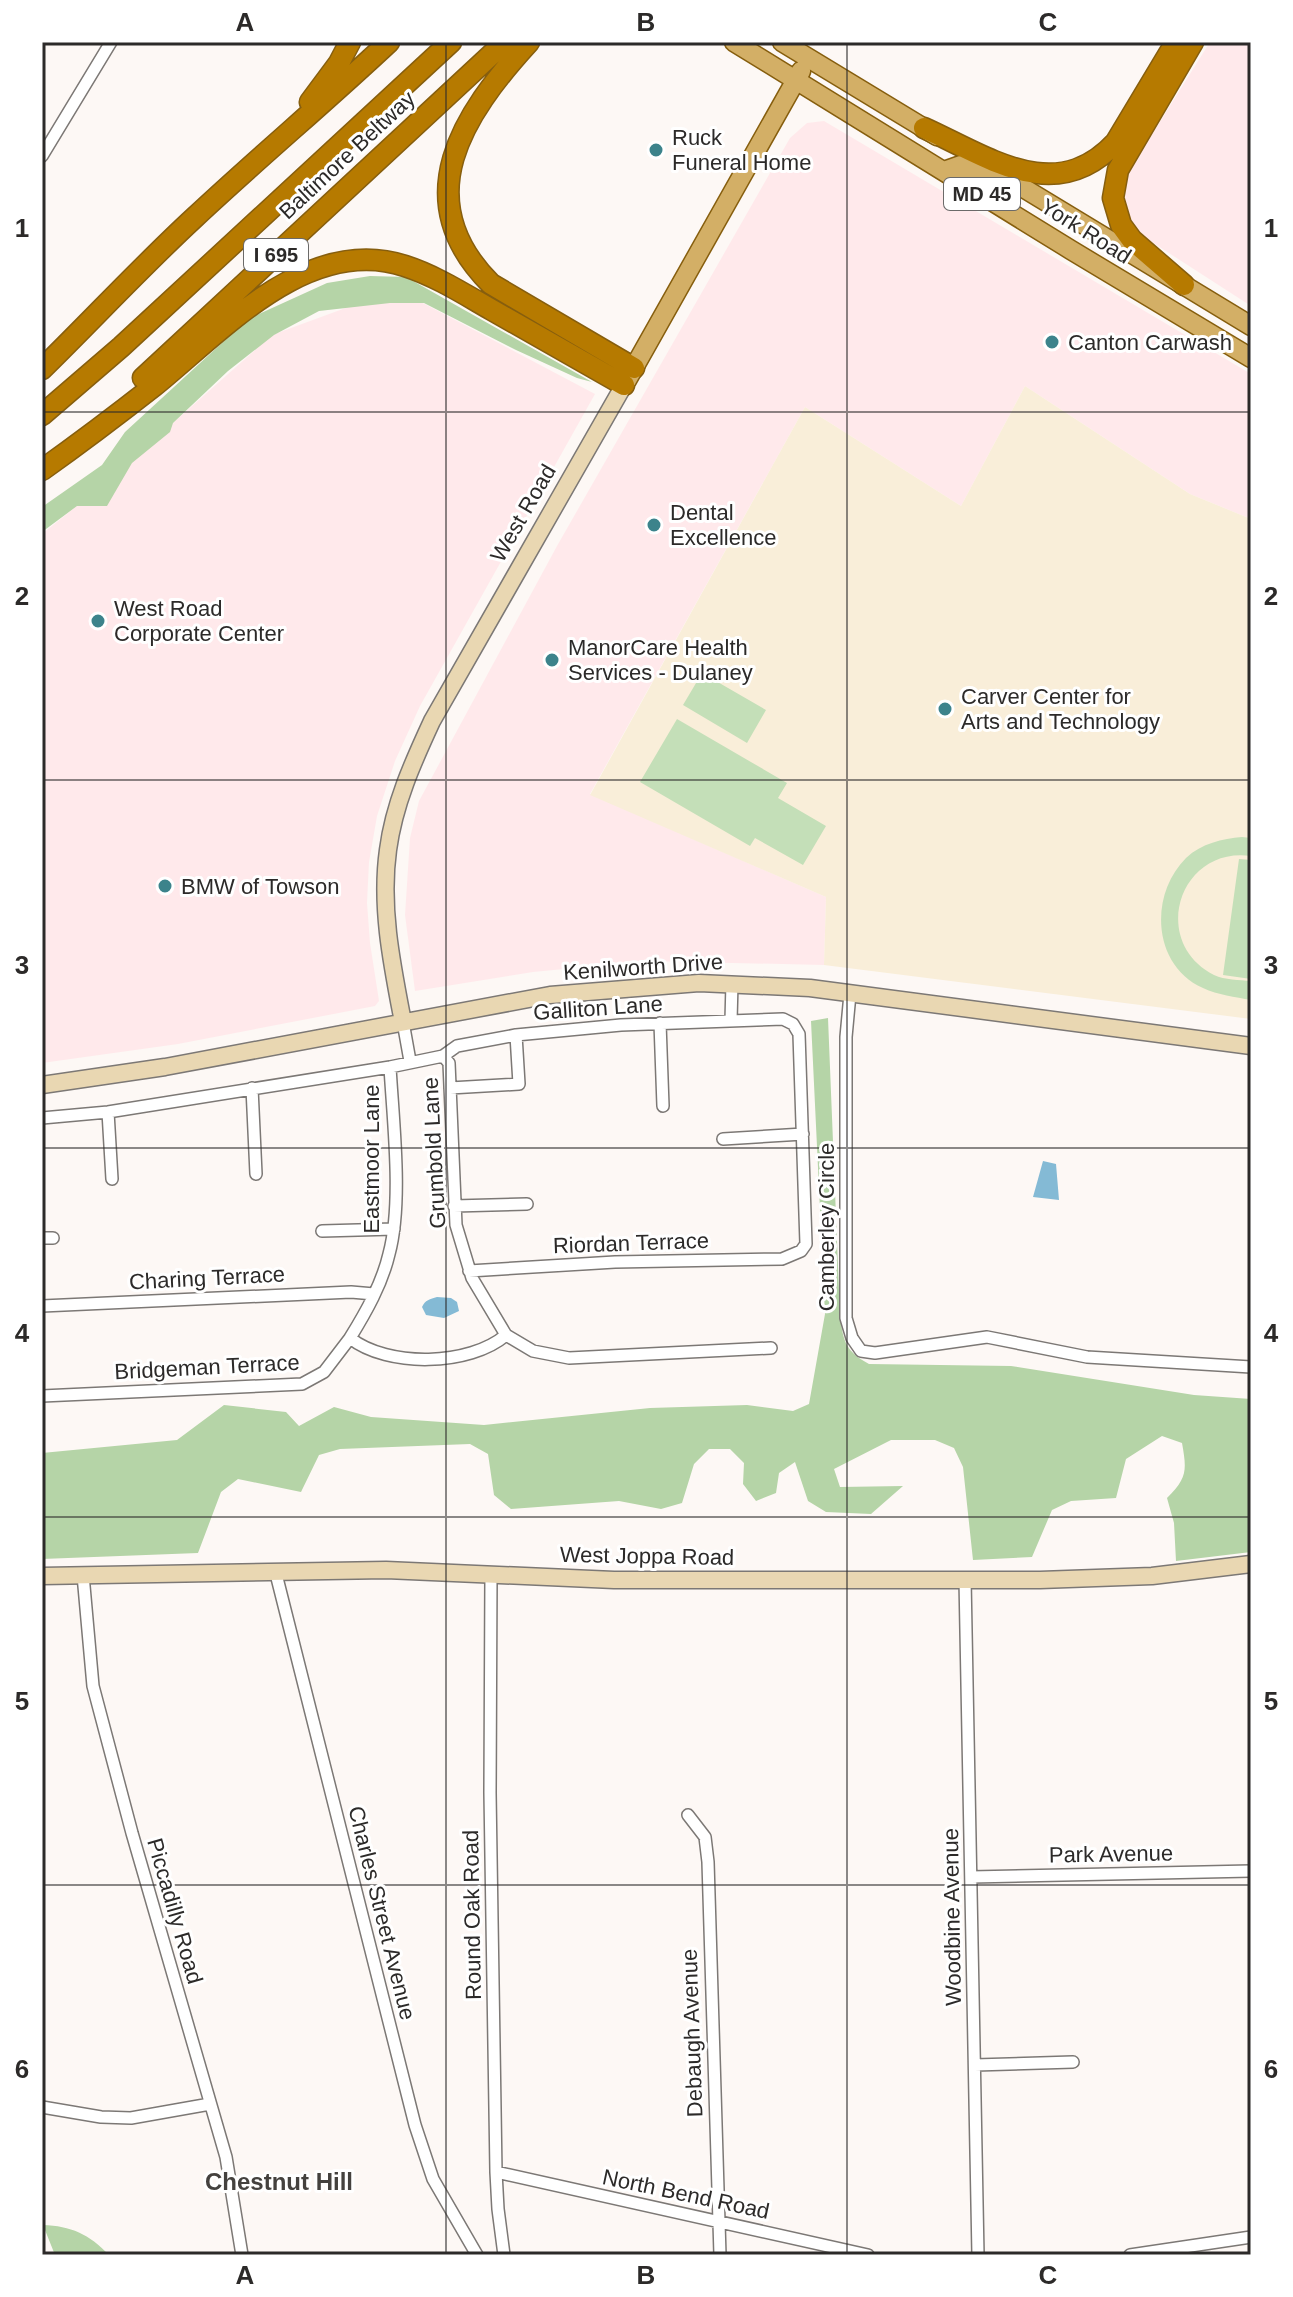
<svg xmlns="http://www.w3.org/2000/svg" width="1293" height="2297" font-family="Helvetica,sans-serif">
  <rect width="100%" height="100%" fill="#fdf8f5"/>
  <path fill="#ffe9eb" d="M 1210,42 L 1251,42 L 1251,306 L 1141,235 L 1128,216 L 1125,201 L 1124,179 Z
    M 824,121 L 1251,374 L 1251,519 L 1190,494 L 1025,386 L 961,506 L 805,407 L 590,794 L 826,897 L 824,965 L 647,961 L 533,972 L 415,991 L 405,915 L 410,838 L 419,801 L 557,546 L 790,138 L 807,123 Z
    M 386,299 L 421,302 L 595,394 L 420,706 L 395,761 L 377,816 L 369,862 L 367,903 L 370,943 L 379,1001 L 375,1006 L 178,1044 L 42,1063 L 42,534 L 104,484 L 272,335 L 351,306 Z"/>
  <path fill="#f9eed9" d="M 1025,386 L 1190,494 L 1251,519 L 1251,1019 L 824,965 L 826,897 L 590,795 L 805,407 L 961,506 Z"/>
  <path fill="#c4dfb8" d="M 702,673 L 766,710 L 747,743 L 683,705 Z
    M 677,719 L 787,783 L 778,798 L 826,826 L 803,865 L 755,838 L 750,846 L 640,782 Z
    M 1242,837 L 1251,838 L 1251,856 C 1179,846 1149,942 1214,975 C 1225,980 1239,980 1251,981 L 1251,1000 C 1235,997 1218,995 1203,988 C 1152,965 1149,895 1186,858 C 1202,843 1222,839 1242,837 Z
    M 1239,859 L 1251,860 L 1251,979 L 1223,975 Z"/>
  <path fill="#b5d4a7" d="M 370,276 L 406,277 L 592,382 L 577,378 L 516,350 L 424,303 L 390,303 L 319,311 L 274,335 L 228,371 L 173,423 L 170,432 L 132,463 L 107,506 L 77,506 L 42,532 L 42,507 L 102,465 L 125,432 L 248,319 L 327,283 Z
    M 828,1018 L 840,1315 C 843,1341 845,1351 869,1364 L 1011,1366 L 1194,1395 L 1251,1399 L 1251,1552 L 1176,1561 L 1174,1523 L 1167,1498 C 1187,1478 1187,1471 1182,1443 L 1162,1436 L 1126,1459 L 1116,1498 L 1071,1501 L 1052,1510 L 1032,1557 L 973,1560 L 963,1467 L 954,1448 L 935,1440 L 891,1440 L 834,1469 L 840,1487 L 903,1486 L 871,1514 L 826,1512 L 808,1501 L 795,1462 L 779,1473 L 776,1493 L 756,1501 L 743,1484 L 744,1463 L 730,1449 L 709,1449 L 694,1464 L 682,1503 L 661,1509 L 619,1501 L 511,1509 L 494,1495 L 488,1454 L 470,1444 L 340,1449 L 319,1455 L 301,1492 L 238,1479 L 221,1492 L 198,1553 L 42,1559 L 42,1453 L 177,1440 L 224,1405 L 286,1412 L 299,1426 L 334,1407 L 371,1417 L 484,1425 L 650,1408 L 747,1405 L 793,1411 L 809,1404 L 825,1314 L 811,1021 Z
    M 43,2225 C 71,2226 89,2234 109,2255 L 55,2255 Z"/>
  <path fill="#84bad5" d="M 1043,1161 L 1056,1164 L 1059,1200 L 1033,1197 Z
    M 437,1297 L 451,1298 L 457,1302 L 459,1311 L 444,1318 L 426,1315 L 422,1307 C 425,1300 430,1299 437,1297 Z"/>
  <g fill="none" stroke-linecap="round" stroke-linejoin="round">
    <g stroke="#7c7875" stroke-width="14">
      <path id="street" d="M 42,156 L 111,42
        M 850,994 L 846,1037 L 846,1318 L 852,1338 L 861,1351 L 875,1353 L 987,1337 L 1087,1357 L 1251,1367
        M 731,1021 L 732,983
        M 403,1022 L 410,1061
        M 660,1023 L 663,1106
        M 443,1056 L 449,1063 L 456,1225 L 472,1278 L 506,1335 L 533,1351 L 569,1358 L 771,1348
        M 252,1088 L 256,1174
        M 450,1088 L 519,1084 L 516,1035
        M 108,1112 L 112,1179
        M 42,1118 L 108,1112 L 390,1067 L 443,1056 L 457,1046 L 516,1035 L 621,1025 L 783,1019 L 793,1024 L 799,1034 L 806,1244 L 801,1251 L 782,1259 L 615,1262 L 469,1271
        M 723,1139 L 803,1134
        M 454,1206 L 527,1204
        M 322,1231 L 394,1229
        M 42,1238 L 53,1238
        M 42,1306 L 351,1292 L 374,1294
        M 350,1338 C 366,1312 382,1284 389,1254 C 403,1202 393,1121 390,1067
        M 42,1396 L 302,1384 L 324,1372 L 350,1338 C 388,1368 470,1366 506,1335
        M 275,1570 L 415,2125 L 433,2179 L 477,2255
        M 491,1574 L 490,1793 L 496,2172 L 498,2209 L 504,2255
        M 83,1575 L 93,1686 L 132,1833 L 226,2157 L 242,2255
        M 965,1579 L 978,2255
        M 688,1815 L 705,1837 L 708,1862 L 720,2255
        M 971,1877 L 1251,1871
        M 975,2065 L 1073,2062
        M 42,2107 L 101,2117 L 131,2118 L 210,2104
        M 496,2172 L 868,2255
        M 1130,2255 L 1251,2237"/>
    </g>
    <g stroke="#7c7875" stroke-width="19">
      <path id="secondary" d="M 403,1022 C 392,965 380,907 388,850 C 394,804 413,762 432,721 L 624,385
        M 42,1085 L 165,1067 L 550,995 L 699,983 L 810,988 L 1251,1046
        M 42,1576 L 386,1570 L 614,1580 L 1040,1580 L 1152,1576 L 1251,1564"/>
    </g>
    <g stroke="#865e0e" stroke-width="21">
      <path id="primary" d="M 734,42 L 1071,250 L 1251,358
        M 782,42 L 937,136
        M 979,161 L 1251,326
        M 944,171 L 961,165 L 988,178
        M 627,380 L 801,71"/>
    </g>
    <g stroke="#865e0e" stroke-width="23">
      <path id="highway" d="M 529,42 C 463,114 406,199 491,284 L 634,368
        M 310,102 L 339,63 L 350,42
        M 924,128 C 988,157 1056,207 1116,142 L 1176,42
        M 1184,285 L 1132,240 L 1121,225 L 1113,198 L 1118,170 L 1193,42
        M 42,369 C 93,319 142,266 194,218 C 258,158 325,102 389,42
        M 143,378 L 505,42
        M 42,415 L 121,347 L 451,42
        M 42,470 C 80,443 117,415 154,386 C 222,331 308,234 405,266 C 436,276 464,294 492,310 C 536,335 580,360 624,385"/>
    </g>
    <use href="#street" stroke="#fff" stroke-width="11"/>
    <use href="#secondary" stroke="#e9d7b2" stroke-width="16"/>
    <use href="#primary" stroke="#d3af66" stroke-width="18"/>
    <use href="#highway" stroke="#b67a00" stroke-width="20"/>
  </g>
  <path fill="none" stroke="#2c2a29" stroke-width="2" stroke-opacity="0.55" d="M 446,42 L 446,2255M 847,42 L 847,2255M 42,412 L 1251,412M 42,780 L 1251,780M 42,1148 L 1251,1148M 42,1517 L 1251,1517M 42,1885 L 1251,1885"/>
  <g fill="#3c838b" stroke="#fff" stroke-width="3">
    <circle cx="656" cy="150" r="8"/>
    <circle cx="1052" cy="342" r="8"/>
    <circle cx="654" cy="525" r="8"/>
    <circle cx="98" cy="621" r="8"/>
    <circle cx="552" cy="660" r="8"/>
    <circle cx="945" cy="709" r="8"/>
    <circle cx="165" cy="886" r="8"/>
  </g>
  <g text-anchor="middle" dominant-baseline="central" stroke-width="6" stroke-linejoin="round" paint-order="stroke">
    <g fill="#fff" stroke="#6b6a69" stroke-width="2">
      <rect x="944" y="178" width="76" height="32" rx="6"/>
      <rect x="244" y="239" width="64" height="32" rx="6"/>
    </g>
    <g font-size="20" font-weight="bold" fill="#2c2a29">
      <text x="982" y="194">MD 45</text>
      <text x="276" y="255">I 695</text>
    </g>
    <g font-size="22" fill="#2c2a29" stroke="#fff" text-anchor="start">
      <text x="672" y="137">Ruck<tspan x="672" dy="25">Funeral Home</tspan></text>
      <text x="1068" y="342">Canton Carwash</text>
      <text x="670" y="512">Dental<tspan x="670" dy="25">Excellence</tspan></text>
      <text x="114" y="608">West Road<tspan x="114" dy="25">Corporate Center</tspan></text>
      <text x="568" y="647">ManorCare Health<tspan x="568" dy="25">Services - Dulaney</tspan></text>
      <text x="961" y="696">Carver Center for<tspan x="961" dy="25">Arts and Technology</tspan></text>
      <text x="181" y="886">BMW of Towson</text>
    </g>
    <g font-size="22" fill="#2c2a29" stroke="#fff">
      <text transform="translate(347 155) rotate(-43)">Baltimore Beltway</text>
      <text transform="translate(1086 231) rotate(32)">York Road</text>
      <text transform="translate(523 513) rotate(-60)">West Road</text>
      <text transform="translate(643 967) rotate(-4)">Kenilworth Drive</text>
      <text transform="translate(598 1008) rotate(-4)">Galliton Lane</text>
      <text transform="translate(434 1153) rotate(-93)">Grumbold Lane</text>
      <text transform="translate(371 1159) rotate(-90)">Eastmoor Lane</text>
      <text transform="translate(826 1227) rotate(-90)">Camberley Circle</text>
      <text transform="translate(631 1243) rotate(-2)">Riordan Terrace</text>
      <text transform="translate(207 1278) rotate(-3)">Charing Terrace</text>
      <text transform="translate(207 1367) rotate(-3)">Bridgeman Terrace</text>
      <text transform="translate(647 1556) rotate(1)">West Joppa Road</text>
      <text transform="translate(1111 1854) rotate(-1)">Park Avenue</text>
      <text transform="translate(175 1911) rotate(74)">Piccadilly Road</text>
      <text transform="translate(382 1913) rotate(76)">Charles Street Avenue</text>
      <text transform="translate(472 1915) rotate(-91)">Round Oak Road</text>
      <text transform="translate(952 1917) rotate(-91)">Woodbine Avenue</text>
      <text transform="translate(692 2033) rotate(-92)">Debaugh Avenue</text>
      <text transform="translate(686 2194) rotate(12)">North Bend Road</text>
    </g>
    <g font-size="24" font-weight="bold" fill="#44413e" stroke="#fff">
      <text x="279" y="2181">Chestnut Hill</text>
    </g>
  </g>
  <rect width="1293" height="2297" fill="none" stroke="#ffffff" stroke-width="88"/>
  <rect x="44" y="44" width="1205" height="2209" fill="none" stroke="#2c2a29" stroke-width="3"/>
  <g font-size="26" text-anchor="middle" font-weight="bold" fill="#2c2a29">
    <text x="245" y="31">A</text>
    <text x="646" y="31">B</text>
    <text x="1048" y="31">C</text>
    <text x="22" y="237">1</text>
    <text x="1271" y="237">1</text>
    <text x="22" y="605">2</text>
    <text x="1271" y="605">2</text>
    <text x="22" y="974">3</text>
    <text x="1271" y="974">3</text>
    <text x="22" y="1342">4</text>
    <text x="1271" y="1342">4</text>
    <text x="22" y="1710">5</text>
    <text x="1271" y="1710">5</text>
    <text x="22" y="2078">6</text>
    <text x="1271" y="2078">6</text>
    <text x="245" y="2284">A</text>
    <text x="646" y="2284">B</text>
    <text x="1048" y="2284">C</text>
  </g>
</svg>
